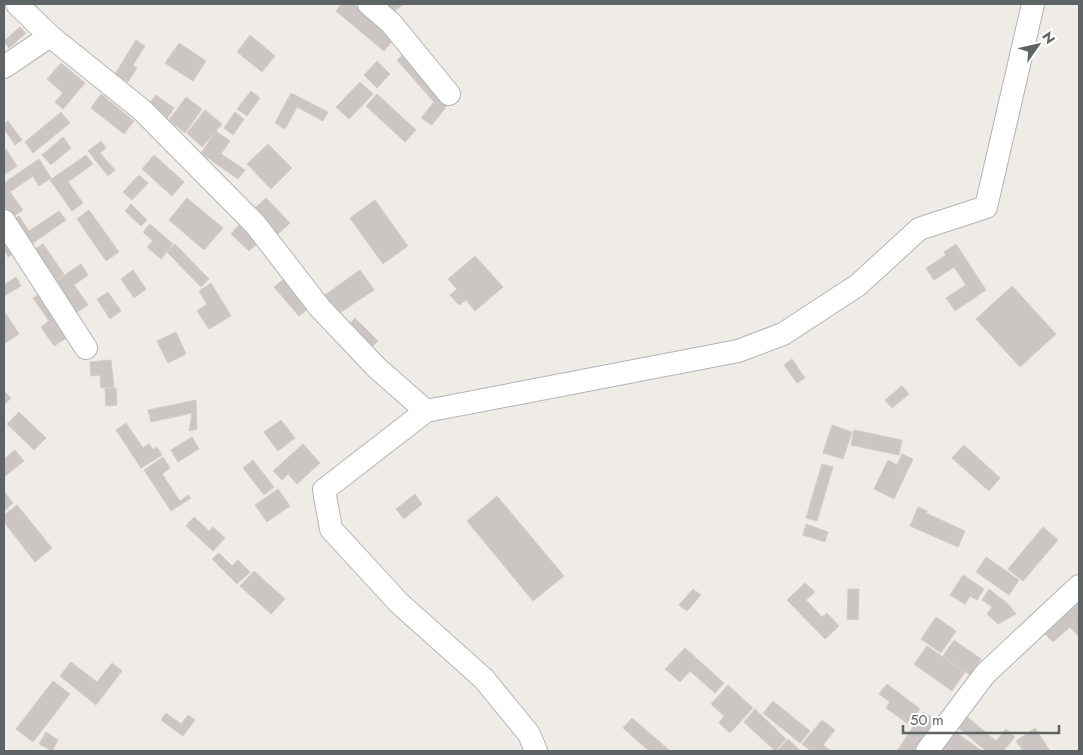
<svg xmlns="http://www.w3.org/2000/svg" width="1083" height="755" font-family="Jost,sans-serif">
  <rect width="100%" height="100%" fill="#efebe6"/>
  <path fill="#cbc6c3" stroke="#d4ccc4" d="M 342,4 L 354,4 L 395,38 L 384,51 L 336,11 Z
    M 377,4 L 403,4 L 390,15 Z
    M 20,27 L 26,33 L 9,48 L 4,41 Z
    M 250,35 L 275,56 L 262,72 L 237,52 Z
    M 136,40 L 145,46 L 133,65 L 137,68 L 128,82 L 115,74 Z
    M 179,43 L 206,61 L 193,81 L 165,63 Z
    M 405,53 L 449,103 L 432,125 L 421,118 L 434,102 L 397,60 Z
    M 377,61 L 390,74 L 377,88 L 364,75 Z
    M 61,63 L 85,83 L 63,109 L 55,102 L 63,93 L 47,79 Z
    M 360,82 L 373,94 L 349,119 L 336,107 Z
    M 251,91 L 260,98 L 247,116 L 237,109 Z
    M 291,93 L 328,112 L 323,121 L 297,107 L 285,129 L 275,123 Z
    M 101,94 L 134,121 L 124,134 L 91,108 Z
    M 377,94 L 416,130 L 405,142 L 366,106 Z
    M 156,95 L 174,108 L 166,120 L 147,106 Z
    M 186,97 L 202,109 L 185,133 L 169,120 Z
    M 205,110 L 222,124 L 202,147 L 187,133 Z
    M 61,112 L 70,123 L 33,153 L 25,142 Z
    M 235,112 L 244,119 L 233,135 L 224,128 Z
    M 8,121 L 22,140 L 15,145 L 4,129 L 4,124 Z
    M 216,131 L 230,141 L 221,154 L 245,170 L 238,179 L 201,153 Z
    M 63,137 L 71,148 L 51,165 L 42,155 Z
    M 101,141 L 106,148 L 100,153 L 115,170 L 108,176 L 88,151 Z
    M 268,144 L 292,168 L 271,189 L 247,164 Z
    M 6,149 L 17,166 L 4,175 L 4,151 Z
    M 86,155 L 93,164 L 68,182 L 83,203 L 72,211 L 50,180 Z
    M 154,155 L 184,182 L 172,196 L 142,169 Z
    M 39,159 L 51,178 L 39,186 L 33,176 L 10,192 L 23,210 L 10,219 L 4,210 L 4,183 Z
    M 139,175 L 148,183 L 132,200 L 123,192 Z
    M 187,198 L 223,228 L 204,250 L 169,220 Z
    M 266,198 L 290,223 L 277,235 L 253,210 Z
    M 375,200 L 408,246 L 383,264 L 350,218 Z
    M 131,204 L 147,220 L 141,226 L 125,211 Z
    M 89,210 L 119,252 L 106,261 L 77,219 Z
    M 59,211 L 66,220 L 26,248 L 8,223 L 19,216 L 29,231 Z
    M 150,224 L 173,244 L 161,259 L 147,247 L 153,241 L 143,232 Z
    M 239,225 L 258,243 L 249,251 L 231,234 Z
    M 4,232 L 16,252 L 8,257 L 4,250 Z
    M 43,244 L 64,274 L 53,282 L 32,251 Z
    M 175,244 L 209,279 L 201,287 L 167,252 Z
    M 956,244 L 986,290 L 955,311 L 946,298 L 966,285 L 954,267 L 934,280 L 926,268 L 946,255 L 944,252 Z
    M 475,256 L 503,287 L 475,311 L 466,300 L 459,305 L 450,295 L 457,289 L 448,279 Z
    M 81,264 L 88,275 L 74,285 L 88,305 L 74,314 L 53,283 Z
    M 133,270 L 146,289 L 134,298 L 121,279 Z
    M 360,270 L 374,290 L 335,316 L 322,297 Z
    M 16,277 L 21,286 L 4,296 L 4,285 Z
    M 284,279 L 308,309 L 299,316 L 274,287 Z
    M 211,283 L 231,316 L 209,329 L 197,311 L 207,304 L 199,291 Z
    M 1012,286 L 1056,334 L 1020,367 L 976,319 Z
    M 46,290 L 74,333 L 54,346 L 41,327 L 49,321 L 33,298 Z
    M 108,292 L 121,311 L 110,319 L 97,299 Z
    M 4,311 L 19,334 L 5,343 L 4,341 Z
    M 355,318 L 378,341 L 368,351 L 346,328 Z
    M 176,332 L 186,354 L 168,363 L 157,341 Z
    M 792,359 L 805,378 L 797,383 L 784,365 Z
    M 111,360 L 114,387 L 101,388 L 100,375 L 91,376 L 90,362 Z
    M 902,386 L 909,394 L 892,408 L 885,400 Z
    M 116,388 L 117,405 L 106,406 L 105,389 Z
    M 4,391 L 11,398 L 4,405 Z
    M 196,400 L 197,429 L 189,431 L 192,413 L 151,422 L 148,410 Z
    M 19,412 L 46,438 L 34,450 L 7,424 Z
    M 281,420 L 295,438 L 278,451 L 264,432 Z
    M 126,423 L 143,448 L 149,444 L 153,450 L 157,447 L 162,455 L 141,468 L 116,430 Z
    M 832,425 L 852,432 L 843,459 L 823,453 Z
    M 854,430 L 902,440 L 899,455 L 851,445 Z
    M 192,437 L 199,449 L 178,462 L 171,450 Z
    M 303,444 L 320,463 L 297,484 L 288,474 L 282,480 L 273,471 Z
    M 964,445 L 1000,478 L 989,491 L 952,458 Z
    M 15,450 L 24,461 L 4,477 L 4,459 Z
    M 902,454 L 913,459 L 894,499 L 874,489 L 888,460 L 897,465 Z
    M 163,457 L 170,468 L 162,474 L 180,501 L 188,495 L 191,498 L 171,511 L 144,470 Z
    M 253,460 L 274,487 L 264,495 L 243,468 Z
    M 822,464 L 833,467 L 817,521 L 806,518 Z
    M 278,489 L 290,506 L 267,522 L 255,505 Z
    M 4,491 L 13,503 L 4,511 Z
    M 415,494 L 422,504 L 404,519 L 396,509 Z
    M 497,496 L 564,576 L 533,601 L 467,521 Z
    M 17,505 L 52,548 L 35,562 L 4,522 L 4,515 Z
    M 918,507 L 927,511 L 926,513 L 965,531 L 958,547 L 910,526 Z
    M 194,517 L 209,531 L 213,527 L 225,538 L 213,551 L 186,526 Z
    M 806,524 L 828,532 L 825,542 L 803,535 Z
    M 1043,527 L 1058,540 L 1023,581 L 1008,569 Z
    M 219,553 L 232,566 L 238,560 L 250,572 L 237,584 L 212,559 Z
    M 986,557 L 1019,580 L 1009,595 L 976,572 Z
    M 254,571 L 285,599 L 271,614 L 240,586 Z
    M 963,575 L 984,589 L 977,600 L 970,596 L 965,604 L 950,595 Z
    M 805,583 L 815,592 L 806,600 L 822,617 L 827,613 L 839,626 L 825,639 L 787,600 Z
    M 693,589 L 701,595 L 687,611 L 679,605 Z
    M 848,589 L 859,589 L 858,620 L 847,619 Z
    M 989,589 L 1008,604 L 1016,614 L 998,624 L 987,614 L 992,607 L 982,600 Z
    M 1076,602 L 1079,606 L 1079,637 L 1070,627 L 1053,642 L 1043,632 Z
    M 936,617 L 956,631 L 941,653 L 921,639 Z
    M 954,640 L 981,659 L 970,675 L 943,656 Z
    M 927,646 L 965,672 L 952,691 L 914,664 Z
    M 685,648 L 724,683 L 715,693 L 690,671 L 680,682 L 665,669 Z
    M 71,662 L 97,682 L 112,663 L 122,671 L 96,705 L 60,676 Z
    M 53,681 L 70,694 L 33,742 L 16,729 Z
    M 887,684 L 920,709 L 908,724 L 886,708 L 890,702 L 879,694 Z
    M 728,685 L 753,708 L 730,733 L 719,723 L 724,716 L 711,704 Z
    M 773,701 L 810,731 L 800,743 L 763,713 Z
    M 755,709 L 786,739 L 775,751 L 744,722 Z
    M 923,712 L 937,721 L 917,751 L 897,751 Z
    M 166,713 L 181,724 L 188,715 L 195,720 L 183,736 L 161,720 Z
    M 965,715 L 996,741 L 1006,729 L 1015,737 L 1003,751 L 986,751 L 956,726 Z
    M 632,718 L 669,750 L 667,751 L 649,751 L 623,728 Z
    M 822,720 L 835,730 L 823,745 L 831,751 L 811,751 L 802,744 Z
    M 1035,728 L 1050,751 L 1023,751 L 1016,741 Z
    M 953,730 L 982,751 L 938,751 Z
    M 46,732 L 58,740 L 52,751 L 39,744 Z
    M 788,739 L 801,751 L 777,751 Z"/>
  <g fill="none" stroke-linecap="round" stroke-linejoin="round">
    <g stroke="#b1b5b8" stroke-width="24">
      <path id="minor" d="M 17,4 L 50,36 L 142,110 L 255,224 L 320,308 L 377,368 L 426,411
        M 369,4 L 391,23 L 449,94
        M 4,67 L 50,36
        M 4,221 L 86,348
        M 536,751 L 529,734 L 484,679 L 399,603 L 331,529 L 324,490 L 426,411 L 738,351 L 783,334 L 858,285 L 919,229 L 986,207 L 1033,4
        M 927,751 L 985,674 L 1079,586"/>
    </g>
    <use href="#minor" stroke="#fff" stroke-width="22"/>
  </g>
  <rect width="1083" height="755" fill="none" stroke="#5e6366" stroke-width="10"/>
  <g transform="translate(1038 45) rotate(56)" stroke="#ffffff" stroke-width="4" paint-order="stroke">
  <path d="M0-4L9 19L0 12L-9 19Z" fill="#5e6366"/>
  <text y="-8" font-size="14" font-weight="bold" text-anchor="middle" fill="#5e6366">N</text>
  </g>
  <path d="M903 725v8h156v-8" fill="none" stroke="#5e6366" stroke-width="2.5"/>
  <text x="910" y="725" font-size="15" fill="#5e6366" stroke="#ffffff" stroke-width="4" paint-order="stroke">50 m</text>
</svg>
